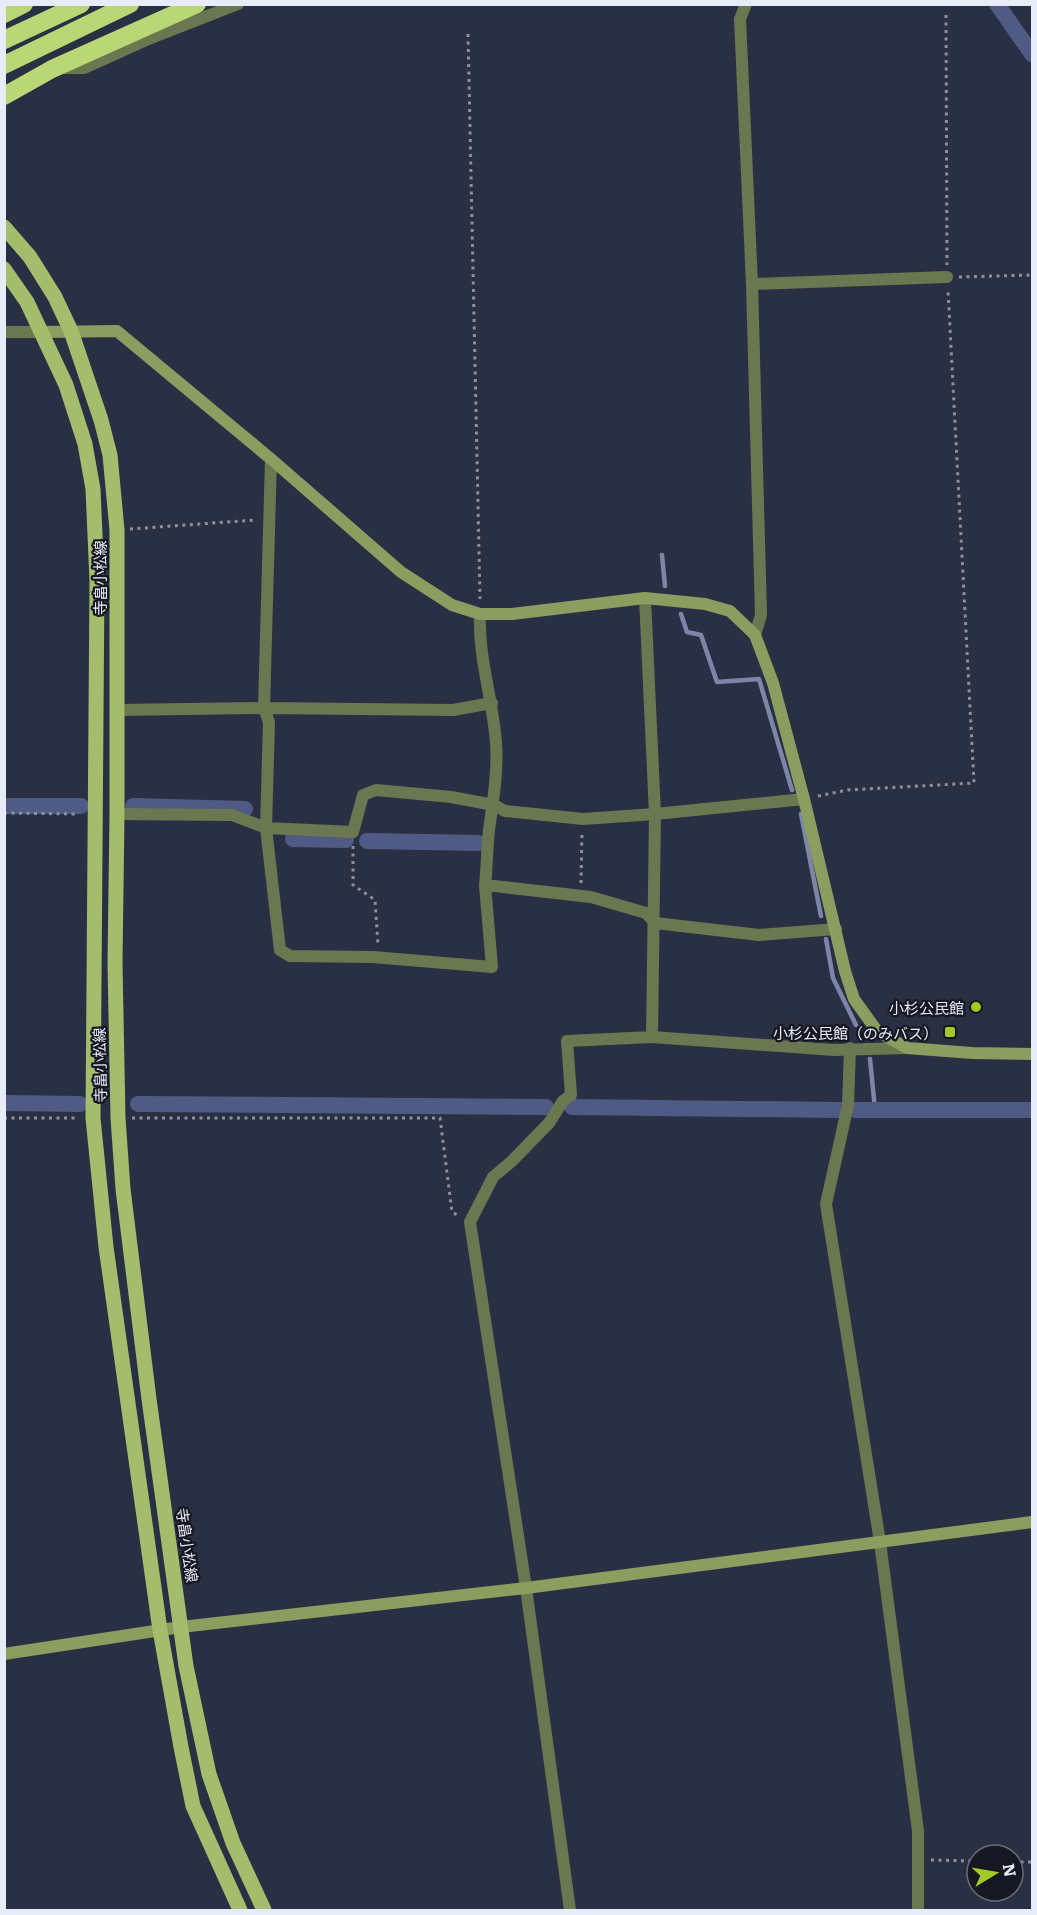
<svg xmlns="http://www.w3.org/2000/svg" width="1037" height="1915" font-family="Literata,'Noto Sans JP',serif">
  <rect width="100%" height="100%" fill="#2a3043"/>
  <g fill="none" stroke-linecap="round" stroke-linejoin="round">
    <path stroke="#7d86a8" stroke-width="4.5" d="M 662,555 L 665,586
      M 681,614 L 687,632 L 701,635 L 717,682 L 759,679 L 792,790
      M 801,814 L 821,916
      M 826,939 L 833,978 L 856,1025
      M 870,1059 L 875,1109"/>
    <path stroke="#4f5b85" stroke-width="16" d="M 997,4 L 1032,54
      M 4,806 L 81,806
      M 133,806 L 245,809
      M 293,839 L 346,840
      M 367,841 L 479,843
      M 4,1103 L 80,1104
      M 138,1104 L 546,1107
      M 572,1107 L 841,1110
      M 856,1110 L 1032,1110"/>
    <path stroke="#8b90a0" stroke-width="3" stroke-dasharray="3 4.5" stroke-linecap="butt" d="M 946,15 L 947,265
      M 468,34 L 480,599
      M 959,277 L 1032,275
      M 130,529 L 255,520
      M 818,796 L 848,790 L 974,783 L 948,290
      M 4,813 L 79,814
      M 353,846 L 353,885 L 375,900 L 378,945
      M 581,883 L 582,832
      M 4,1118 L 78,1118
      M 132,1118 L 440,1118 L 452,1212 L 459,1216
      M 931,1860 L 977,1861
      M 1013,1862 L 1032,1862"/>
    <path stroke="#6b7751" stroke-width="12" d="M 746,4 L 740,19 L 752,284 L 761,615 L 755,635
      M 63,68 L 84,68 L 146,40 L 238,4
      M 752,284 L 947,277
      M 4,332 L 42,332
      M 271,459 L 264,708 L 269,722 L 266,828 L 280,950 L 290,956 L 373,957 L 492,967 L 485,885 L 591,897 L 646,913 L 655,923 L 759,935 L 836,929
      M 645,598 L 655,814 L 652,1037
      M 480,614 C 478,657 493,700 496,743 C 498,772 493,801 489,830 C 487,848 487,867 485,885
      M 117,710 L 264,708 L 453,710 L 492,703
      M 117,814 L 232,815 L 266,828 L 353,832 L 363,795 L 376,790 L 451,797 L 494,805 L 505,811 L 583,819 L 655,814 L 804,799
      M 850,1048 L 848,1105 L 826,1204 L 880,1542 L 918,1831 L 918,1910
      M 570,1910 L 526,1588 L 470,1222 L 493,1177 L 512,1161 L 549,1123 L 563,1101 L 571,1095 L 567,1041 L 652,1037 L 834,1050 L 907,1048"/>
    <path stroke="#8b9e60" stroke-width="12" d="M 42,332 L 117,331 L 271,459 L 401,572 L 452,605 L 480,614 L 512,614 L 645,598 L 705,604 L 730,611 L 755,635 L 773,683 L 804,799 L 845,971 L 854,999 L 877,1031 L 907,1048 L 972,1053 L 1032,1054
      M 4,1654 L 181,1627 L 526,1588 L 1032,1522"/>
    <path stroke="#a4bc6c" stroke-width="15" d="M 4,227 L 30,257 L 55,297 L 71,331 L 101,420 L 110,455 L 117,530 L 117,814 L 115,963 L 118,1118 L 123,1189 L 149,1399 L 186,1666 L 209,1774 L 233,1843 L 264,1910
      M 4,269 L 27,302 L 66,385 L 85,444 L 93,489 L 97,581 L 93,1118 L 106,1247 L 160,1630 L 181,1747 L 193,1806 L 240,1910"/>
    <path stroke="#bad775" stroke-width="18" d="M 4,14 L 24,4
      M 4,40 L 81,4
      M 4,65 L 130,4
      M 4,96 L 52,69 L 197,4"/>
  </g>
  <g fill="#a3c926" stroke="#151821" stroke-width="2">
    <circle cx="976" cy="1007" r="6"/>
    <rect x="944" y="1026" width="12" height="12" rx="3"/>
  </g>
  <g text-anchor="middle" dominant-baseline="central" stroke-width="4.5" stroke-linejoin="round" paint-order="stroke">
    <g font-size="15" fill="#e8ecf9" stroke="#151821">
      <text transform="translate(99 578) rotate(-90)">寺畠小松線</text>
      <text transform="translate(99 1065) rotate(-91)">寺畠小松線</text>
      <text transform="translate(188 1545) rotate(82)">寺畠小松線</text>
    </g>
    <g font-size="15" fill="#e8ecf9" stroke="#151821" text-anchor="end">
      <text x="964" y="1007">小杉公民館</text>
      <text x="938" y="1032">小杉公民館（のみバス）</text>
    </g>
  </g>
  <rect width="1037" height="1915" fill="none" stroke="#e8ecf9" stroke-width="12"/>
  <g transform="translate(995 1873) rotate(79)"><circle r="28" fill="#151821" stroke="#696d77" stroke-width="1.5"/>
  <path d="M0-4.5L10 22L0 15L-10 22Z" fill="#a3c926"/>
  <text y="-9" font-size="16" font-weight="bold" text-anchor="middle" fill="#e8ecf9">N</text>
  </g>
</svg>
